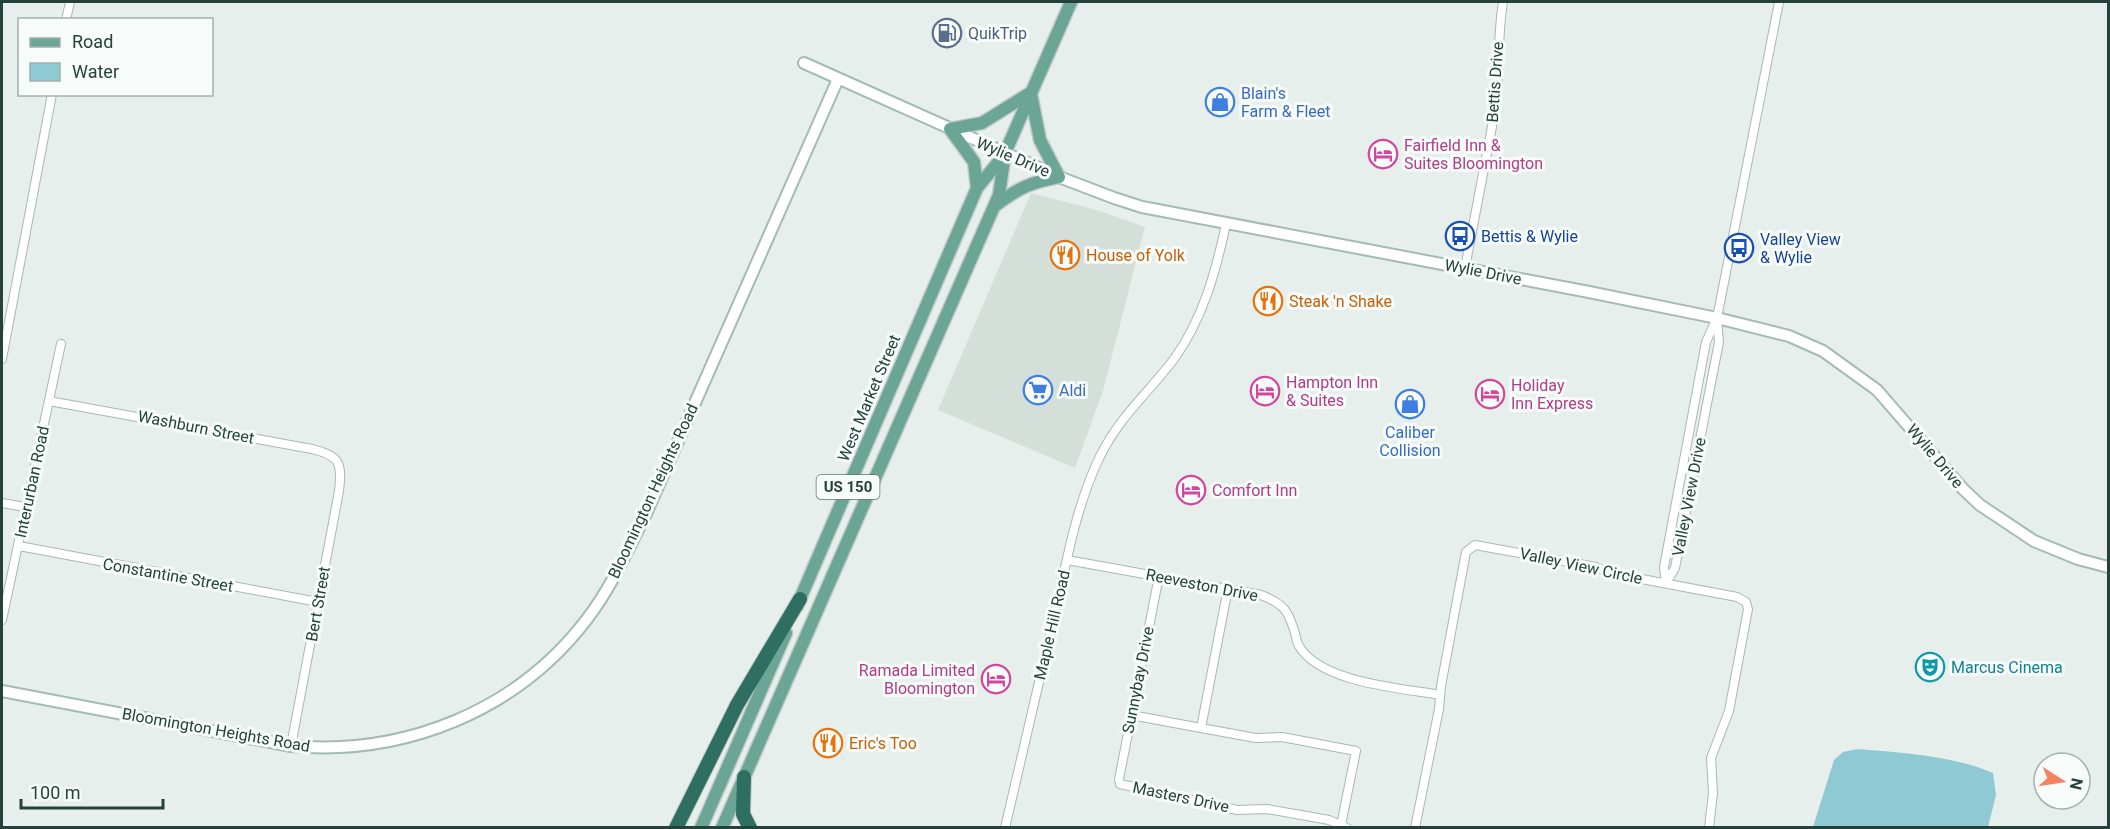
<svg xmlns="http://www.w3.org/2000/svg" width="2110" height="829" font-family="Roboto,sans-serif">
  <rect width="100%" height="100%" fill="#e6efeb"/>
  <path fill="#d4dfda" d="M 1031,193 L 1100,211 L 1145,227 L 1103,391 L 1075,468 L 938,410 Z"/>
  <path fill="#8ec9d4" d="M 1858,749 C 1902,753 1951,755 1993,773 L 1996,795 L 1988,827 L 1813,827 L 1834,760 L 1843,752 Z"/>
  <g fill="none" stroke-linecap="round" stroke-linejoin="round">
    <g stroke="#a8b8b2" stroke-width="10">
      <path id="street" d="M 66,20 L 70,2
        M 1465,268 L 1495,111 C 1500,74 1497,38 1503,2
        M 2,359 L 52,94
        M 49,401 L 312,449 C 341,456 342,464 339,491 L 291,746
        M 2,503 L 25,507
        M 19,546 L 318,602
        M 1067,560 L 1261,595 C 1284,604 1288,610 1295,633 C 1296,637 1297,643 1299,646 C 1321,683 1401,688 1440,695
        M 1159,576 L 1119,779 L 1120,784 L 1237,810 L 1267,809 L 1329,820 L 1347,828
        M 1666,583 L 1664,567 L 1706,342 L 1717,318 L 1779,2
        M 1666,583 L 1675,568 L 1719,342 L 1717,319
        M 1228,588 L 1201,728 L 1256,738 L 1282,737 L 1356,751 L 1341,825
        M 2,620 L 61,344
        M 1131,715 L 1201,728
        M 1005,828 C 1022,756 1038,685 1055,614 C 1066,564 1075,512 1096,465 C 1116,419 1146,396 1174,359 C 1203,319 1216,271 1226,224
        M 1415,828 L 1439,709 L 1441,686 L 1466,552 L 1475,545 L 1596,567 L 1610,573 L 1737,597 L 1746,602 L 1748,609 L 1729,711 L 1711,758 L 1713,793 L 1709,828"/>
    </g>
    <g stroke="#a4bbb3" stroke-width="14">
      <path id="secondary" d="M 804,63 L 1059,177 L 1114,198 L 1142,207 L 1589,292 L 1717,318 L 1789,336 L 1823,351 L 1877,390 L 1963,489 L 1980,505 L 2034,541 L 2078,559 L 2108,567
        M 2,691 L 291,746 C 405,756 517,711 587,619 C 611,588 627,551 645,516 L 838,79"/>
    </g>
    <g stroke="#c2cac8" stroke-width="15">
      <path id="primary" d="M 977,188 L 974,162 L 950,129 L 982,123 L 1030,93
        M 996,205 C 1018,188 1032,182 1059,177 L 1040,140 L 1031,94
        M 797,606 L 977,188 L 1005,154
        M 701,828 L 786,633
        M 722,828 L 999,195 L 1005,153 L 1071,2"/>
    </g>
    <g stroke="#c2cac8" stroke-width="16">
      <path id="highway" d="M 744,777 L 743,814 L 750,828
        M 676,828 L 737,705 L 800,599"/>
    </g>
    <use href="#street" stroke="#fff" stroke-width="8"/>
    <use href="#secondary" stroke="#fff" stroke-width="10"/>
    <use href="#primary" stroke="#6aa596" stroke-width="12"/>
    <use href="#highway" stroke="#2f6f62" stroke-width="14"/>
  </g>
  <defs>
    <g id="fuel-ring" transform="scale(1.5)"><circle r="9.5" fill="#f7fbf9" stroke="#5c6f8a" stroke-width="1.5"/><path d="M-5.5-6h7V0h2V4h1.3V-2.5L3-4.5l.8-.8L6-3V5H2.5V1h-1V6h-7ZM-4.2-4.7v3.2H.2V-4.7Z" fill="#5c6f8a"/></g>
    <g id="shop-ring" transform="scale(1.5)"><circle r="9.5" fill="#f7fbf9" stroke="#3f7fe0" stroke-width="1.5"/><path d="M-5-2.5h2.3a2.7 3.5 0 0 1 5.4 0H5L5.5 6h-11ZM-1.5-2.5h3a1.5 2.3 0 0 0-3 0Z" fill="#3f7fe0"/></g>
    <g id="hotel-ring" transform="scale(1.5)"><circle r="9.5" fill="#f7fbf9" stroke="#d1479c" stroke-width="1.5"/><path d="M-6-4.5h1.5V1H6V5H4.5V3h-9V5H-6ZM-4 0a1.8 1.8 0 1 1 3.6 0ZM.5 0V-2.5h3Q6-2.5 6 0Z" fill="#d1479c"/></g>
    <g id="bus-ring" transform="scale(1.5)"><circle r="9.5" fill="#f7fbf9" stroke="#1a4fb4" stroke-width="1.5"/><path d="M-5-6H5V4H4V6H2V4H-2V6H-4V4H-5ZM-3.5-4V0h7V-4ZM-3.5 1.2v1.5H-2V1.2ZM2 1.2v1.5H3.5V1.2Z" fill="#1a4fb4"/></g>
    <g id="restaurant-ring" transform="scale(1.5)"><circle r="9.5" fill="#f7fbf9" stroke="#e8710a" stroke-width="1.5"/><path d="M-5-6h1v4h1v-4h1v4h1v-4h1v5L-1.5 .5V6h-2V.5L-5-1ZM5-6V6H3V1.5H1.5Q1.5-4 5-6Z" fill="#e8710a"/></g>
    <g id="supermarket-ring" transform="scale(1.5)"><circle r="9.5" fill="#f7fbf9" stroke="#3f7fe0" stroke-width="1.5"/><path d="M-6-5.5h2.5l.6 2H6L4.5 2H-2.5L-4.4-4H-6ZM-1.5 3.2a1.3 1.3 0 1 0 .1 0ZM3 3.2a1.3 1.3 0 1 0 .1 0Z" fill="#3f7fe0"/></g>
    <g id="theatre-ring" transform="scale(1.5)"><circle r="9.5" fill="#f7fbf9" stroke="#0f9aa8" stroke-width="1.5"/><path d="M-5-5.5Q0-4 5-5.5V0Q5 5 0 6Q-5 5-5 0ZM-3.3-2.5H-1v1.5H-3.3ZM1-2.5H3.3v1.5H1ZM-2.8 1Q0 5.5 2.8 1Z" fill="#0f9aa8"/></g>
  </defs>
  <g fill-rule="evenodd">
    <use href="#fuel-ring" x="947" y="33"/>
    <use href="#shop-ring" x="1220" y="102"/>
    <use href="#hotel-ring" x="1383" y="154"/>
    <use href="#bus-ring" x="1460" y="236"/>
    <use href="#bus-ring" x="1739" y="248"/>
    <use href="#restaurant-ring" x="1065" y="255"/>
    <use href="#restaurant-ring" x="1268" y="301"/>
    <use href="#supermarket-ring" x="1038" y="390"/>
    <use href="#hotel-ring" x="1265" y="391"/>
    <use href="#hotel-ring" x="1490" y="394"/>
    <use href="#shop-ring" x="1410" y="404"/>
    <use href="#hotel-ring" x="1191" y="490"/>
    <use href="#theatre-ring" x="1930" y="667"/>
    <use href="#hotel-ring" x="996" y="679"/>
    <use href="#restaurant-ring" x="828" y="743"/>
  </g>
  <g text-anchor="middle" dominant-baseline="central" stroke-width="6" stroke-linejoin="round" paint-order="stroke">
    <rect fill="#f7fbf9" stroke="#637a73" stroke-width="1.5" x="816.5" y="475" width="63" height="24" rx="4.5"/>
    <g font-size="15" font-weight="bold" fill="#24423a">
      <text x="848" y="487">US 150</text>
    </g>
    <g font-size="16" fill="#4e5e75" stroke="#f7fbf9" text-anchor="start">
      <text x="968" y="33">QuikTrip</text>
    </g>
    <g font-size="16" fill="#24423a" stroke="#f7fbf9">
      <text transform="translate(1495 82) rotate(-86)">Bettis Drive</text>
      <text transform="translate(1013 157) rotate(23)">Wylie Drive</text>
      <text transform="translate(1483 272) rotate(11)">Wylie Drive</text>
      <text transform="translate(869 398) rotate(-67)">West Market Street</text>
      <text transform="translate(196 427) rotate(11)">Washburn Street</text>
      <text transform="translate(1935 456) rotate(50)">Wylie Drive</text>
      <text transform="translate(32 482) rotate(-78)">Interurban Road</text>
      <text transform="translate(653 491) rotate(-65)">Bloomington Heights Road</text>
      <text transform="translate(1689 497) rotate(-79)">Valley View Drive</text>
      <text transform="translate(1581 566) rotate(12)">Valley View Circle</text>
      <text transform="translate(168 575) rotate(10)">Constantine Street</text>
      <text transform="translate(1202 585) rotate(11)">Reeveston Drive</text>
      <text transform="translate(318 604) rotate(-80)">Bert Street</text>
      <text transform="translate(1052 625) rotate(-77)">Maple Hill Road</text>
      <text transform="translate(1138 680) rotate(-79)">Sunnybay Drive</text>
      <text transform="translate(216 730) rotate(10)">Bloomington Heights Road</text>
      <text transform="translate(1181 797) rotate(12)">Masters Drive</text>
    </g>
    <g font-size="16" fill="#366cbe" stroke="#f7fbf9" text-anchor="start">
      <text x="1241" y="93">Blain's<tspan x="1241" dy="18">Farm &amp; Fleet</tspan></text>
      <text x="1059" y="390">Aldi</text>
      <text x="1410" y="432" text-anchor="middle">Caliber<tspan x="1410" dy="18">Collision</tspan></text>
    </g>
    <g font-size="16" fill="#b23c85" stroke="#f7fbf9" text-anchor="start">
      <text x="1404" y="145">Fairfield Inn &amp;<tspan x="1404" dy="18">Suites Bloomington</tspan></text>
      <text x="1286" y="382">Hampton Inn<tspan x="1286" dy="18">&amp; Suites</tspan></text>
      <text x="1511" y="385">Holiday<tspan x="1511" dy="18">Inn Express</tspan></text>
      <text x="1212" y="490">Comfort Inn</text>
      <text x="975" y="670" text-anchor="end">Ramada Limited<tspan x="975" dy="18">Bloomington</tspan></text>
    </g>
    <g font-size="16" fill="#164399" stroke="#f7fbf9" text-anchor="start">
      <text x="1481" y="236">Bettis &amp; Wylie</text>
      <text x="1760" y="239">Valley View<tspan x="1760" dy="18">&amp; Wylie</tspan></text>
    </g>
    <g font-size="16" fill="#c56008" stroke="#f7fbf9" text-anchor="start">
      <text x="1086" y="255">House of Yolk</text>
      <text x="1289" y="301">Steak 'n Shake</text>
      <text x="849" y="743">Eric's Too</text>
    </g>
    <g font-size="16" fill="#0d838f" stroke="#f7fbf9" text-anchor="start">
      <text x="1951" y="667">Marcus Cinema</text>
    </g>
  </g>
  <rect width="2110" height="829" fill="none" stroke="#24423a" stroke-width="6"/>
  <rect x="18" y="18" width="195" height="78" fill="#f7fbf9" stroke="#a3b1ad" stroke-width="1.5"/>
  <rect x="30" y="38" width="30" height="9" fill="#6aa596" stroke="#a3b1ad" stroke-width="1.5"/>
  <text x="72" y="48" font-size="18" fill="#24423a">Road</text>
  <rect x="30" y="63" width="30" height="18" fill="#8ec9d4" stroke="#a3b1ad" stroke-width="1.5"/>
  <text x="72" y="78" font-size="18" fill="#24423a">Water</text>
  <g transform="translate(2062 781) rotate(102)"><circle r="28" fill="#f7fbf9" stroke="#a3b1ad" stroke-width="1.5"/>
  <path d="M0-4.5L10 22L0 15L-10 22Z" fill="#f4845f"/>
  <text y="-9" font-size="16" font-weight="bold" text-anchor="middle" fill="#24423a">N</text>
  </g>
  <path d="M21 799v9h142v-9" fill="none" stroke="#24423a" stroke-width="3"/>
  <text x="30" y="799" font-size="18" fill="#24423a" stroke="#f7fbf9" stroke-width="4.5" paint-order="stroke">100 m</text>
</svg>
